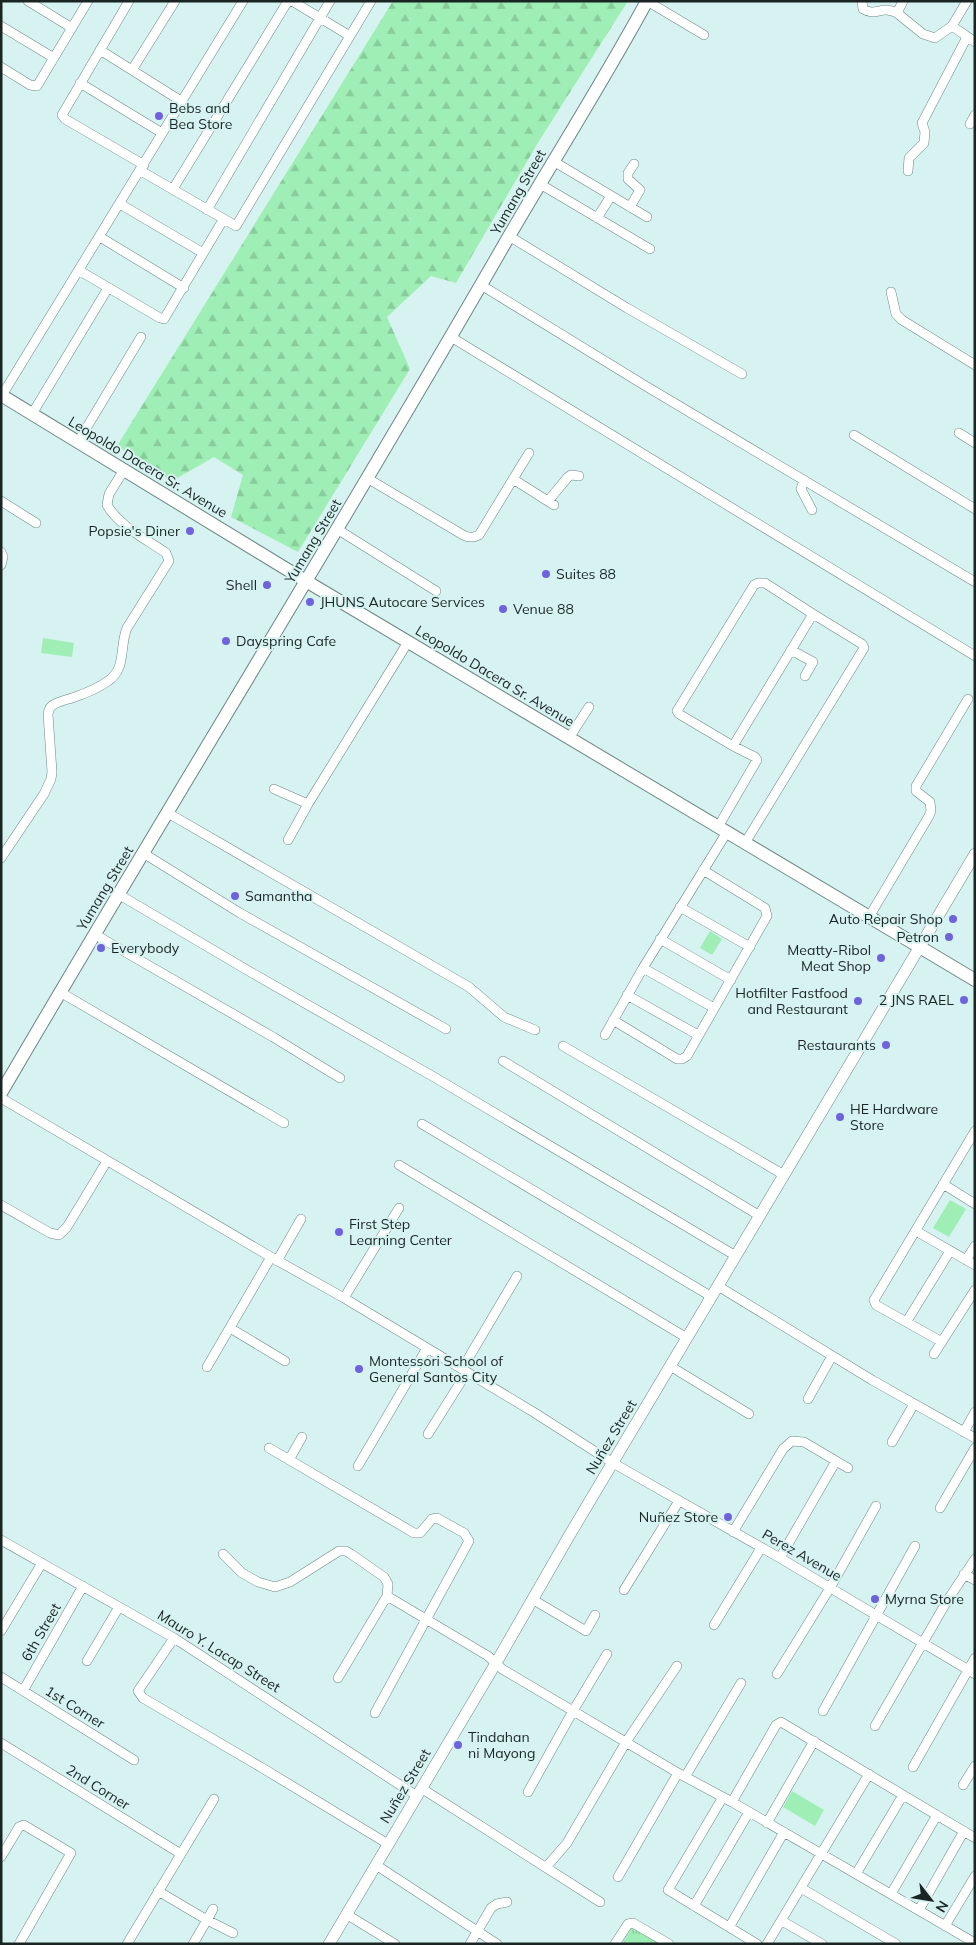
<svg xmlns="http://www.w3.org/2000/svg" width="976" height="1945" font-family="Mulish,sans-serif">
  <defs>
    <pattern id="grass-tufts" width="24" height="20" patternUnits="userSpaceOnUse" patternTransform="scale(1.25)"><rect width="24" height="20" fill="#9feeb6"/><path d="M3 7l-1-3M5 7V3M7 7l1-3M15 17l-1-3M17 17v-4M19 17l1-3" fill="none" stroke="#88cc9c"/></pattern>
    <pattern id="forest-firs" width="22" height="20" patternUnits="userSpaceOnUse" patternTransform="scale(1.25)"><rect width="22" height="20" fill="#9feeb6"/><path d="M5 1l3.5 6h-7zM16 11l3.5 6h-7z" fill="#88cc9c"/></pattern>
  </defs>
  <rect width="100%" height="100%" fill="#d7f3f1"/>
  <path fill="url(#grass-tufts)" d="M 632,1927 L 660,1944 L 622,1944 Z"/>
  <path fill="url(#forest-firs)" d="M 393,1 L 628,1 L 539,141 L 456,283 L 431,276 L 387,317 L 410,369 L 298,552 L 231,517 L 243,475 L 214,457 L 172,481 L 117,446 Z"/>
  <path fill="#9feeb6" d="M 43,638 L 74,643 L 72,657 L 41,653 Z
    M 710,931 L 722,939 L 712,955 L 700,948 Z
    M 950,1200 L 966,1209 L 949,1237 L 933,1228 Z
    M 792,1791 L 824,1810 L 815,1826 L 783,1807 Z"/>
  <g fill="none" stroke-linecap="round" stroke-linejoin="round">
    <g stroke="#6c8684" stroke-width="10">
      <path id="minor" d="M 28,1 L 72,28
        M 129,1 L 62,115 L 65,119 L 144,165
        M 292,1 L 350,36
        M 647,1 L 704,35
        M 862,1 L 863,9 C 876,17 881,5 897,13
        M 903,1 L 897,13 L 923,34 L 935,38 L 952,26 L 975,42
        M 1,26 L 54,58
        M 952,26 L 967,1
        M 100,50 L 181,101
        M 1,67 L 30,85 L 37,86 L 88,1
        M 132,70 L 175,1
        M 80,83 L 162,133
        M 970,124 L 975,115
        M 553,161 L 647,217
        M 141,171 L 236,226 L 371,1
        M 908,171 L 909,158 L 924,143 L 925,132 L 922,123 L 967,37
        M 540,184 L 650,249
        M 173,189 L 288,1
        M 120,204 L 203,253
        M 630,207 L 640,190 L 628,179 L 628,173 L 634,164
        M 207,210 L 330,1
        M 597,218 L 611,196
        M 509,236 L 627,308 L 742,374
        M 100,237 L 184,288
        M 80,271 L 160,318 L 164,319 L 223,220
        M 481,285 L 644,385 L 975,582
        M 891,292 L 896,314 L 902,320 L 975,365
        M 451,337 L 975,656
        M 1,397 L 243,1
        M 32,414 L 108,288
        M 959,433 L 975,443
        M 854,435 L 975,509
        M 78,442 L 141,337
        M 367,478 L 463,535 C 469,538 473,538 479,535 L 529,453
        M 513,479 L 554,505
        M 804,480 L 801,489 L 812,510
        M 1,501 L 36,523
        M 548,501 L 568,477 L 571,475 L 579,476
        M 337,529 L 436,591
        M 1,552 L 3,557 L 1,565
        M 791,650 L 813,662 L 805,676
        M 569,738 L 589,707
        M 733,746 L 679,714 L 677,711 L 754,585 L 758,583 L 765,583 L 813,614
        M 274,789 L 308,804
        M 168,813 L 469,987 L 504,1017 L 535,1030
        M 718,827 L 757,760 L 755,757 L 733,746 L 813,614 L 862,644 L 864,648 L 745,843
        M 288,840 L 308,804 L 408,642
        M 143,853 L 240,913 L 446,1029
        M 1,858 L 44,794 L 51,779 L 52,772 L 48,714 C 49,710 49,707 53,705 C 59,701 66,700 72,698 C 84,694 97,689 108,681 C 127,668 119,647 127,628 L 169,561 L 166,553 C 146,539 119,526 107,505 L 109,494 L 124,470
        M 118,894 L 254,974 L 434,1077 L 736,1256
        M 680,907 L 750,947
        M 869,917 L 929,816 L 931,811 L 930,802 L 916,791 L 916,786 L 968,699
        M 94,934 L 273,1037 L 340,1078
        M 660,939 L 731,980
        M 643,968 L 714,1008
        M 60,992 L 284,1123
        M 627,995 L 698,1035
        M 613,1020 L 677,1059 L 682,1059 L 687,1056 L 767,916 L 765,908 L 703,870
        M 605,1035 L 643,968 L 727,832
        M 563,1046 L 784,1175
        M 503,1061 L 760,1216
        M 1,1098 L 271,1257 L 344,1298 L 535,1413 L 613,1463 L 780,1558 L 975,1674
        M 422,1124 L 712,1297
        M 399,1165 L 687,1338
        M 943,1184 L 975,1204
        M 1,1205 L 50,1233 L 59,1235 L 67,1227 L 107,1161
        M 916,1231 L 975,1265
        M 966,1260 L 975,1246
        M 277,1261 L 301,1219
        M 718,1286 L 872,1380 L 975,1438
        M 344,1298 L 399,1208
        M 907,1321 L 950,1251
        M 230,1328 L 285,1361
        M 942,1342 L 876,1305 L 874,1300 L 975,1131
        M 934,1354 L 975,1290
        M 670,1366 L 749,1414
        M 207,1367 L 271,1257
        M 462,1369 L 517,1276
        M 808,1399 L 832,1356
        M 964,1432 L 975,1412
        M 428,1434 L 467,1372
        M 892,1442 L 914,1404
        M 269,1448 L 414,1533 L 420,1533 L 432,1519 L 437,1518 L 464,1533 L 469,1541 L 375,1713
        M 289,1460 L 302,1437
        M 358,1466 L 427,1348
        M 940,1508 L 975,1448
        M 733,1532 L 783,1449 L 792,1441 L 804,1442 L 848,1468
        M 1,1540 L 174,1638 L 417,1796
        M 223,1554 L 242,1573 L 258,1582 L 275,1587 L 290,1582 L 339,1551 L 346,1551 L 351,1554 L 384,1577 L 388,1584 L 387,1596 L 338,1678
        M 780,1558 L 836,1461
        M 964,1574 L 975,1580
        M 624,1590 L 679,1501
        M 387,1596 L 488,1656 L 502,1669 L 678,1773 L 732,1802 L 975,1943
        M 532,1599 L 586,1631 L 595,1615
        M 714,1625 L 761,1548
        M 1,1631 L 42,1563
        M 174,1638 L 138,1691 L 143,1698 L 264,1769 L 388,1844
        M 87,1661 L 119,1607
        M 777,1674 L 830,1588 L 876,1506
        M 1,1677 L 134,1760
        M 23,1691 L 83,1586
        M 823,1711 L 915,1546
        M 875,1726 L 947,1601 L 975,1559
        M 1,1743 L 181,1854
        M 913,1767 L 975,1658
        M 685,1777 L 741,1683
        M 963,1785 L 975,1766
        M 421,1788 L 600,1902
        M 528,1792 L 573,1711 L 607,1654
        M 723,1797 L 668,1890 L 757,1944
        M 732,1802 L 776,1725 L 781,1722 L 975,1838
        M 767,1823 L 814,1741
        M 1,1857 L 19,1827 L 24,1825 L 71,1853 L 19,1944
        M 376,1865 L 497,1944
        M 548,1865 L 567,1843 L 626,1742 L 677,1666
        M 856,1874 L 903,1795
        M 618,1877 L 678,1773
        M 801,1888 L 896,1944
        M 158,1891 L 207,1920 L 213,1909
        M 891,1894 L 937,1815
        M 694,1906 L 749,1812
        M 919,1910 L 964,1831
        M 346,1914 L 395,1944
        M 782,1921 L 822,1944
        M 730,1926 L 784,1832
        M 945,1926 L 975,1876
        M 127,1944 L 214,1799
        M 193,1944 L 207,1920 L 233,1933
        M 470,1944 L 491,1908 L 497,1904 L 507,1902
        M 615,1944 L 628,1924 L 633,1923 L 669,1944
        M 767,1944 L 869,1774"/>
    </g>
    <g stroke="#6c8684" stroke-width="12">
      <path id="tertiary" d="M 329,1944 L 496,1663 L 569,1536 L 975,854"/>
    </g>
    <g stroke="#6c8684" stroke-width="14">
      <path id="secondary" d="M 1,395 L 306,581 L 975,980
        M 1,1093 C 168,807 343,525 508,238 C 554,159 603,82 647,1"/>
    </g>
    <use href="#minor" stroke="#fff" stroke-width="9"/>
    <use href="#tertiary" stroke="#fff" stroke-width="11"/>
    <use href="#secondary" stroke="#fff" stroke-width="12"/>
  </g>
  <g fill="#6e63dd" stroke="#d7f3f1" stroke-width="2">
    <circle cx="159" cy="116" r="5"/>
    <circle cx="190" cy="531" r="5"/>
    <circle cx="546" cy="574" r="5"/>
    <circle cx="267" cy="585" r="5"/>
    <circle cx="310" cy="602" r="5"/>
    <circle cx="503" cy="609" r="5"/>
    <circle cx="226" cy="641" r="5"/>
    <circle cx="235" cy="896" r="5"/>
    <circle cx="953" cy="919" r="5"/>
    <circle cx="949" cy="937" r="5"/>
    <circle cx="101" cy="948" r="5"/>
    <circle cx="881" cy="958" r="5"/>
    <circle cx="964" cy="1000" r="5"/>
    <circle cx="858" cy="1001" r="5"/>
    <circle cx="886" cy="1045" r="5"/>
    <circle cx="840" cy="1117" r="5"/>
    <circle cx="339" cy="1232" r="5"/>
    <circle cx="359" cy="1369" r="5"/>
    <circle cx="728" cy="1517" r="5"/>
    <circle cx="875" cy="1599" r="5"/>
    <circle cx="458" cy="1745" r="5"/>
  </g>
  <g text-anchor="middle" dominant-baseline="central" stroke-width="4" stroke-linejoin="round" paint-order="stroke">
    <g font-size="14" fill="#192423" stroke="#d7f3f1" text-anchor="start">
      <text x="169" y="108">Bebs and<tspan x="169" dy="16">Bea Store</tspan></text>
      <text x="180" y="531" text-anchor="end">Popsie's Diner</text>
      <text x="556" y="574">Suites 88</text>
      <text x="257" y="585" text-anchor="end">Shell</text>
      <text x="320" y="602">JHUNS Autocare Services</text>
      <text x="513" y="609">Venue 88</text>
      <text x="236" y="641">Dayspring Cafe</text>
      <text x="245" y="896">Samantha</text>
      <text x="943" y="919" text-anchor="end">Auto Repair Shop</text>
      <text x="939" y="937" text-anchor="end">Petron</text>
      <text x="111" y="948">Everybody</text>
      <text x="871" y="950" text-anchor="end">Meatty-Ribol<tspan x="871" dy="16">Meat Shop</tspan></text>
      <text x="848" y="993" text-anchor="end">Hotfilter Fastfood<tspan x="848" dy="16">and Restaurant</tspan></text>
      <text x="954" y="1000" text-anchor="end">2 JNS RAEL</text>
      <text x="876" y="1045" text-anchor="end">Restaurants</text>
      <text x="850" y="1109">HE Hardware<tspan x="850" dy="16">Store</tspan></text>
      <text x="349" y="1224">First Step<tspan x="349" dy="16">Learning Center</tspan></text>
      <text x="369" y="1361">Montessori School of<tspan x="369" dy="16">General Santos City</tspan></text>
      <text x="718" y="1517" text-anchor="end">Nuñez Store</text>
      <text x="885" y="1599">Myrna Store</text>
      <text x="468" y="1737">Tindahan<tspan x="468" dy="16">ni Mayong</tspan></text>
    </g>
    <g font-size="14" fill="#192423" stroke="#d7f3f1">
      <text transform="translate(518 192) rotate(-60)">Yumang Street</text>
      <text transform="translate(148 467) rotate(31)">Leopoldo Dacera Sr. Avenue</text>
      <text transform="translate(313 541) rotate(-59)">Yumang Street</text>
      <text transform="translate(495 676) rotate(31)">Leopoldo Dacera Sr. Avenue</text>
      <text transform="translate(105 888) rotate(-59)">Yumang Street</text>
      <text transform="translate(611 1437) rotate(-59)">Nuñez Street</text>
      <text transform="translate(802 1555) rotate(30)">Perez Avenue</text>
      <text transform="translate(41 1632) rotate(-60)">6th Street</text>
      <text transform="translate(219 1651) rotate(32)">Mauro Y. Lacap Street</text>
      <text transform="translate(75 1707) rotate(32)">1st Corner</text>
      <text transform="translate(405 1786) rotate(-59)">Nuñez Street</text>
      <text transform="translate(98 1787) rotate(32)">2nd Corner</text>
    </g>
  </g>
  <rect width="976" height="1945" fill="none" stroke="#192423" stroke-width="5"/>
  <g transform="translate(931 1900) rotate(121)" stroke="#d7f3f1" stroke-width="4" paint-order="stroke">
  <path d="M0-4L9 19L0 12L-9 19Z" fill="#192423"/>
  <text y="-8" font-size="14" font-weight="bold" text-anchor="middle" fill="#192423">N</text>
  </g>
</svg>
